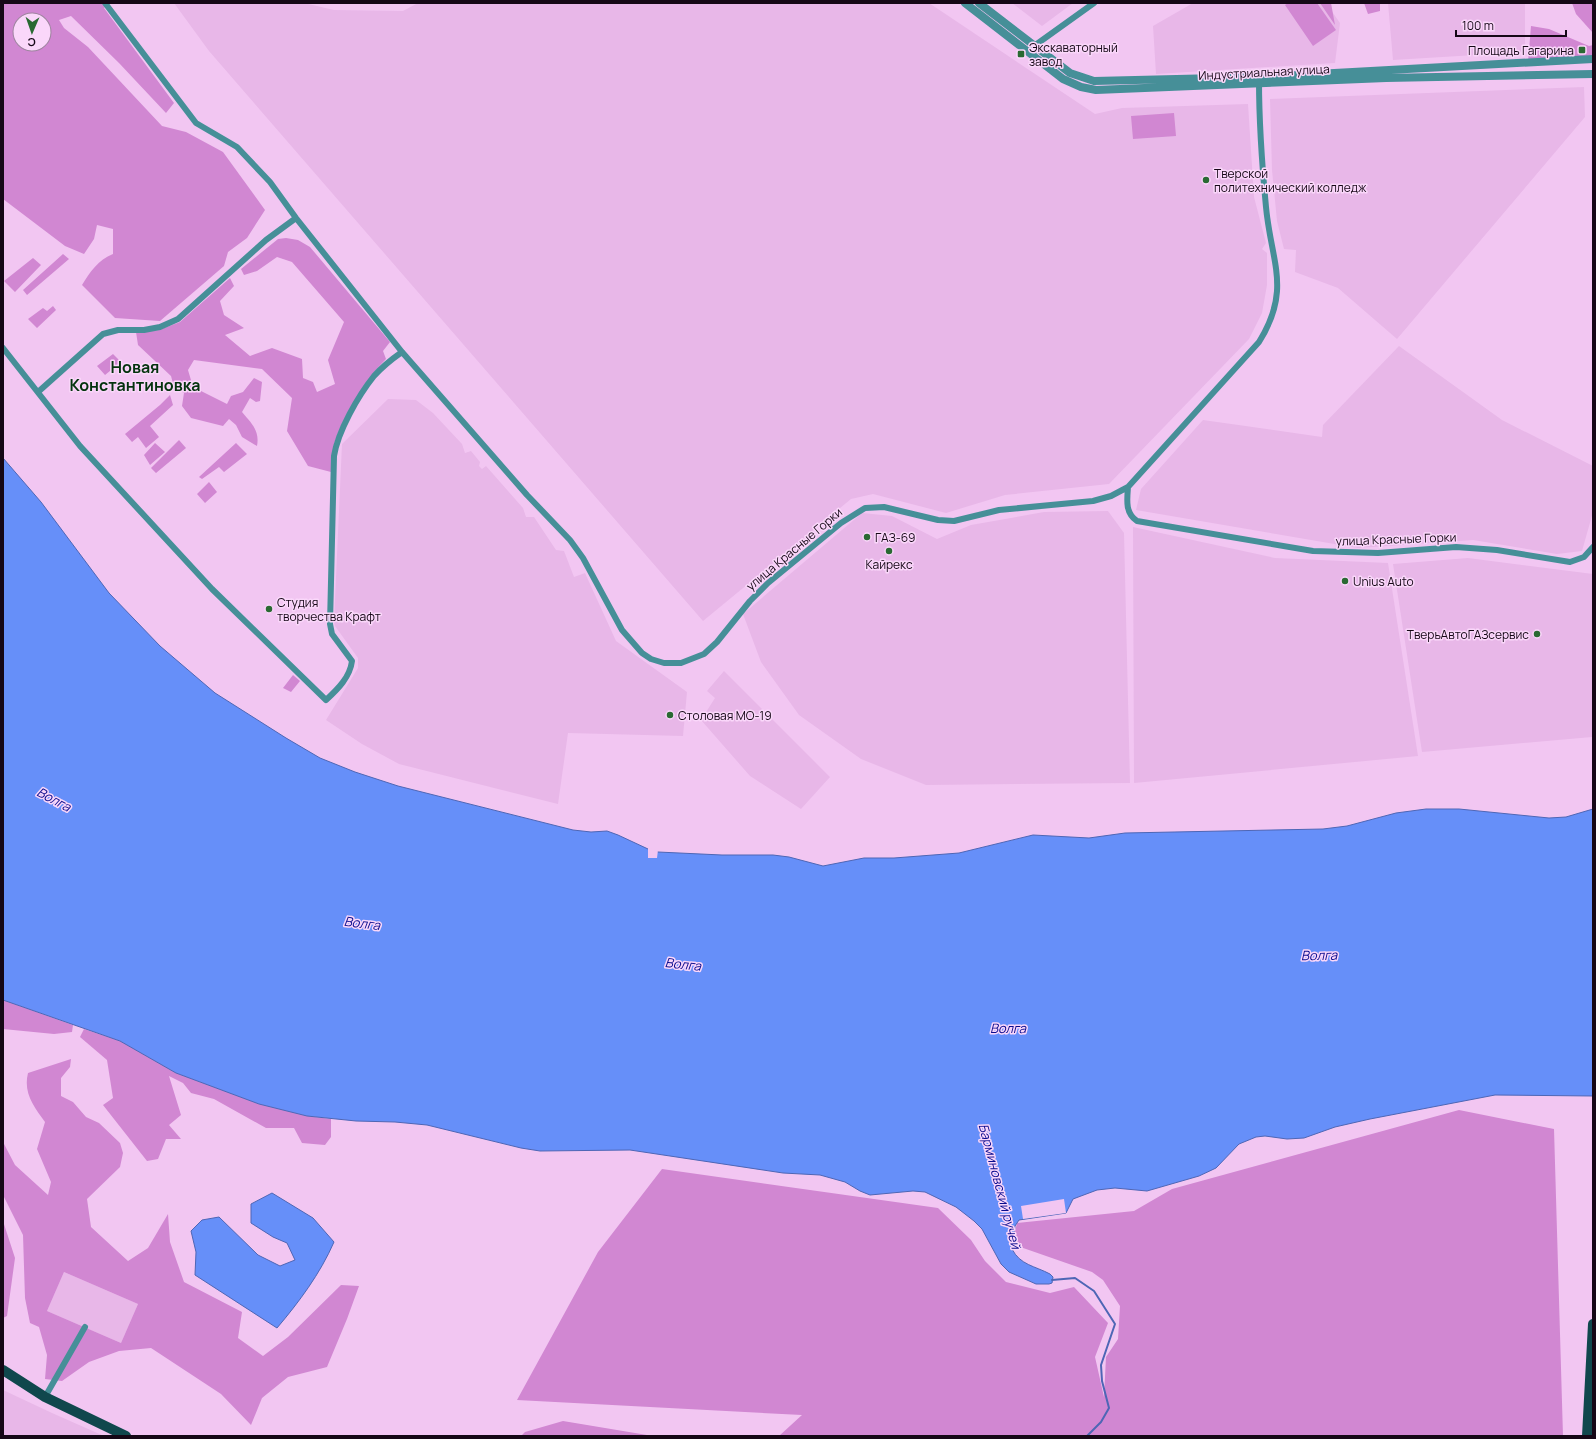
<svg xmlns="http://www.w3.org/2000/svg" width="1596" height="1439" font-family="Manrope,sans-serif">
  <rect width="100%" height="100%" fill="#f2c6f2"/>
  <path fill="#e8b7e8" d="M 174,3 L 304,3 L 334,10 L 403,11 L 418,3 L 929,3 L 1095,114 L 1122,108 L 1248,104 L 1254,197 L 1266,243 L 1262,249 L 1267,253 L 1267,285 L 1262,313 L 1249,339 L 1109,484 L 1005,495 L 946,513 L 873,494 L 851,499 L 703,621 L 209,51 Z
    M 1012,3 L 1073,3 L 1042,26 Z
    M 1193,3 L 1326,3 L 1340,23 L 1335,63 L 1156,74 L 1153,26 Z
    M 1388,3 L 1525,3 L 1525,52 L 1393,60 Z
    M 1584,87 L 1585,117 L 1397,339 L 1338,288 L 1295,272 L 1296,250 L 1284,249 L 1277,221 L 1272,170 L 1270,99 Z
    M 1399,346 L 1502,420 L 1593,466 L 1593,512 L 1582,551 L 1557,554 L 1473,540 L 1358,548 L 1136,510 L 1141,489 L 1203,420 L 1322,437 L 1323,425 Z
    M 388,399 L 416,400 L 433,413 L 462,444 L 465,453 L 471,451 L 480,462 L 479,466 L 482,469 L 486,466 L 523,508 L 526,517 L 534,517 L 556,550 L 564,551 L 574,577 L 585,573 L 616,641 L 687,692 L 683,736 L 568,733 L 558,804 L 399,764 L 362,744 L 326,720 L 358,668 L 358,658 L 335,626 L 334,622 L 342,444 Z
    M 1108,511 L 1124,533 L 1130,783 L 926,785 L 861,759 L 799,715 L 761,662 L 743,614 L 862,513 L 892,516 L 937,539 L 971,525 L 1044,512 Z
    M 1133,527 L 1275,558 L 1388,563 L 1418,756 L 1134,783 Z
    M 1468,558 L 1593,574 L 1592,737 L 1422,752 L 1393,564 Z
    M 724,671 L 830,777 L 801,809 L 750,776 L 701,720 L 715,698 L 707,691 Z
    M 64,1272 L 138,1304 L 121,1343 L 47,1311 Z
    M 3,1390 L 52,1413 L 104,1436 L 3,1436 Z"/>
  <path fill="#d187d2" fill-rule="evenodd" d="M 3,3 L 109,3 L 104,8 L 174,103 L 166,113 L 119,63 L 71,16 L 59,20 L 64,28 L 88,47 L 162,126 L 186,132 L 223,152 L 265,210 L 247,238 L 228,252 L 224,266 L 160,321 L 115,318 L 82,285 C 90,272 98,260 113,254 L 113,229 L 97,225 L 94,239 L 84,254 L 65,246 L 3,199 ZM 20,20 L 44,20 L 44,44 L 20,44 Z
    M 1288,3 L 1317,3 L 1336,30 L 1313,46 L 1285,5 Z
    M 1320,3 L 1331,3 L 1335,25 Z
    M 1364,3 L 1380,3 L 1380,11 L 1368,14 Z
    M 1572,3 L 1593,3 L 1593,33 L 1576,14 Z
    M 1531,26 L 1549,29 L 1589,46 L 1593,45 L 1593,61 L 1528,62 Z
    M 1174,113 L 1176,136 L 1133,139 L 1131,116 Z
    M 286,238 L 298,240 L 310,247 L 390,342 L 383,351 L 386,359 C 366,379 345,413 335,441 C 332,450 332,462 331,472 L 308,466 L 287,431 L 292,398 L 262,369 L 194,360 L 188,370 L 193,387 L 227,404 L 231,396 L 243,392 L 254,378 L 262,382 L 260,401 L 256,402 L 250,398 L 242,412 C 251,423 260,430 257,446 L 242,437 L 236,425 L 229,419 L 223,426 L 191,418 L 182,406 L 184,393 L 174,387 L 171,376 L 138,345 L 136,332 L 159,330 L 180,322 L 230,278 L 234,286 L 220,301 L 224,315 L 244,328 L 225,335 L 250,356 L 272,348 L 302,359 L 303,378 L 313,382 L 317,392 L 335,384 L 328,360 L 344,322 L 292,262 L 277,257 L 257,271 L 244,275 L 241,269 L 278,239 Z
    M 63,254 L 69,259 L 27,295 L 23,290 Z
    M 33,258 L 41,265 L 15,292 L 4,281 Z
    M 53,306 L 56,310 L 37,328 L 28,319 L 43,308 L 47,311 Z
    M 113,354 L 121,362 L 105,375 L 97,366 Z
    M 170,395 L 173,405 L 150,426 L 159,437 L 146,448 L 138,437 L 132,442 L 125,434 L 160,405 Z
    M 179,440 L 186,448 L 156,473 L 151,468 Z
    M 155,443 L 165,452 L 150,465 L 144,455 Z
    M 236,443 L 247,454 L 224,472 L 219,467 L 202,479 L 199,477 Z
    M 209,482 L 217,492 L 205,503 L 197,494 Z
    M 293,675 L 300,681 L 291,692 L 283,688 Z
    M 3,1000 L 73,1025 L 72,1032 L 54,1034 L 3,1029 Z
    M 84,1029 L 120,1041 L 176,1073 L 259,1104 L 307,1116 L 331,1119 L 331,1137 L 325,1145 L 302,1143 L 294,1128 L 266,1128 L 214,1099 L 191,1093 L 183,1083 L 169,1076 L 181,1115 L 169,1125 L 181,1139 L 166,1139 L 158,1159 L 147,1161 L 103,1105 L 113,1098 L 107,1060 L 80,1037 Z
    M 71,1059 L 70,1067 L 61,1078 L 61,1096 L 73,1102 L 86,1117 L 99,1123 L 120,1143 L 123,1153 L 120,1167 L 87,1199 L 91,1227 L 128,1261 L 148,1248 L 168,1214 L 170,1242 L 184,1282 L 242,1312 L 238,1338 L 263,1356 L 288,1337 L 341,1285 L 359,1286 L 347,1319 L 327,1367 L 288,1377 L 262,1398 L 251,1425 L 221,1394 L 151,1348 L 119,1351 L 89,1362 L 62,1381 L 45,1379 L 47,1355 L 39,1327 L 30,1323 L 25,1298 L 23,1235 L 3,1195 L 3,1142 L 15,1165 L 48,1195 L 51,1182 L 37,1149 L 45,1122 C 34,1107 23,1093 28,1073 ZM 64,1272 L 138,1304 L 121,1343 L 47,1311 Z
    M 1459,1110 L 1554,1129 L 1563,1436 L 779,1436 L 802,1415 L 517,1400 L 598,1252 L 662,1169 L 938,1208 L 971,1240 L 985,1261 L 1006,1282 L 1050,1293 L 1074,1287 L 1108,1323 L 1095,1357 L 1104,1397 L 1106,1357 L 1118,1339 L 1120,1306 L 1103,1280 L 1092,1272 L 1012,1244 L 1017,1223 L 1134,1211 L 1172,1189 Z
    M 3,1221 L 15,1258 L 7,1316 L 3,1318 Z
    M 563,1421 L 653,1436 L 521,1436 L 525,1432 Z"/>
  <path fill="#668ff9" stroke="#4e66b5" d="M 3,458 L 41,502 L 109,593 L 160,646 L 215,693 L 286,738 L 320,758 L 355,772 L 398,786 L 573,830 L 591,832 L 607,831 L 618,835 L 648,849 L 658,852 L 722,855 L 773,855 L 789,857 L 823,866 L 864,858 L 894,858 L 959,853 L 1033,835 L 1089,838 L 1125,833 L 1323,829 L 1347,826 L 1396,813 L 1426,809 L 1459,809 L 1549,818 L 1566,817 L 1593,809 L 1593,1096 L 1495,1095 L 1370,1119 L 1335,1127 L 1304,1138 L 1287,1139 L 1265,1136 L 1256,1137 L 1239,1144 L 1216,1168 L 1199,1176 L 1147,1191 L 1115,1188 L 1097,1190 L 1073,1199 L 1066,1213 L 1019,1220 L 1015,1226 L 1012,1249 C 1020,1265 1035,1266 1050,1274 L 1053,1277 L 1052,1283 L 1049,1284 L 1036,1284 L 1009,1272 L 1001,1264 L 982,1229 L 974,1221 L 956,1207 L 925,1192 L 913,1191 L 870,1195 L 860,1191 L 845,1182 L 820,1175 L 783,1173 L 630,1150 L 540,1151 L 521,1148 L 427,1125 L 395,1122 L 356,1121 L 307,1116 L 259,1104 L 176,1073 L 120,1041 L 3,1000 Z
    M 272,1193 L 313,1218 L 334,1242 C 320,1274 299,1302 277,1328 L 195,1275 L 196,1252 L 191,1231 L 202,1220 L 219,1217 L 258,1255 L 280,1266 L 295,1260 L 287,1243 L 273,1237 L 251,1223 L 251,1204 Z"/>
  <path fill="#f2c6f2" d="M 648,847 L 658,850 L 657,858 L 648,858 Z
    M 1064,1199 L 1066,1213 L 1023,1219 L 1021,1206 Z"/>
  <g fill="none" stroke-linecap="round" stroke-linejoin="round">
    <path stroke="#4e66b5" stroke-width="2" d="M 1052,1280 L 1075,1278 L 1094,1291 L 1115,1324 L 1101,1365 L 1102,1381 L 1109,1408 L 1101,1422 L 1087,1436"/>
    <path stroke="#468f98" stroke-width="6" d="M 105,3 L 196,123 L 237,147 L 270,182 L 296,218 L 402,352 L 527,495 L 570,540 L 583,558 L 622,630 L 642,653 L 651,659 L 664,663 L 681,663 L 704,654 L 717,642 L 750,601 L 768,583 L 841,523 L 865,508 L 884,507 L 938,520 L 954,521 L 999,510 L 1093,501 L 1111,496 L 1128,487 L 1259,342 C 1292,289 1271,262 1266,207 C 1262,165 1259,122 1259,80
      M 1027,51 L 1094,3
      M 3,348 L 80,446 L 212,589 L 326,700 C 338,689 350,677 352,661 L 332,634 L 330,624 L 334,456 C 338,431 358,396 374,376 C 382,367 392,359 402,352
      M 38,392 L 103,334 L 118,330 L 144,330 L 160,327 L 178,319 L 266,240 L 296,218
      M 1128,487 C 1127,500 1125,513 1137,521 L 1313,551 L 1378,553 L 1456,547 L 1497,550 L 1570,562 L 1584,557 L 1593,547
      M 45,1397 L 85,1327"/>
    <path stroke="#468f98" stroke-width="8" d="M 965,3 L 1063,79 L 1081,87 L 1096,90 L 1386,78 L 1593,74
      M 979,3 L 1070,73 L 1094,81 L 1259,77 L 1593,59"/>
    <path stroke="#10474d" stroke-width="10" d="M 3,1370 L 45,1397 L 126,1436
      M 1587,1436 L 1593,1324"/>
  </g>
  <g fill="#296932" stroke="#fad7fa" stroke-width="1.5">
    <rect x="1578" y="46" width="8" height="8" rx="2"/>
    <rect x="1017" y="50" width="8" height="8" rx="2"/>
    <circle cx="1206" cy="180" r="4"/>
    <circle cx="867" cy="537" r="4"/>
    <circle cx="889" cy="551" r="4"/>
    <circle cx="1345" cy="581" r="4"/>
    <circle cx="269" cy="609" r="4"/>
    <circle cx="1537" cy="634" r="4"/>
    <circle cx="670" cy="715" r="4"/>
  </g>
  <g text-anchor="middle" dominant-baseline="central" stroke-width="3" stroke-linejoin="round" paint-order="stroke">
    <g font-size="12" fill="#150716" stroke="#fad7fa" text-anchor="start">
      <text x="1029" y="47">Экскаваторный<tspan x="1029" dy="14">завод</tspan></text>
      <text x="1574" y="50" text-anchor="end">Площадь Гагарина</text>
      <text x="1214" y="173">Тверской<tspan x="1214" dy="14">политехнический колледж</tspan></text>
      <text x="875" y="537">ГАЗ-69</text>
      <text x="889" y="564" text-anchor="middle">Кайрекс</text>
      <text x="1353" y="581">Unius Auto</text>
      <text x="277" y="602">Студия<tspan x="277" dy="14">творчества Крафт</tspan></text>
      <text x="1529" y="634" text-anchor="end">ТверьАвтоГАЗсервис</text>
      <text x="678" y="715">Столовая МО-19</text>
    </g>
    <g font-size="12" fill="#150716" stroke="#fad7fa">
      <text transform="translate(1264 72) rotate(-3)">Индустриальная улица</text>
      <text transform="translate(1396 539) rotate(-2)">улица Красные Горки</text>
      <text transform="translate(794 549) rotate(-40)">улица Красные Горки</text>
    </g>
    <g font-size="13" font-style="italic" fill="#090b8d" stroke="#fad7fa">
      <text transform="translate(54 799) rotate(28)">Волга</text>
      <text transform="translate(362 923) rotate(7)">Волга</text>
      <text transform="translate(1319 955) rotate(-1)">Волга</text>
      <text transform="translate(683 964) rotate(6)">Волга</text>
      <text x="1008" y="1028">Волга</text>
      <text transform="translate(1000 1186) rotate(75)">Барминовский ручей</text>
    </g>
    <g font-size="16" font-weight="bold" fill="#04330e" stroke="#fad7fa">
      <text x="135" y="367">Новая<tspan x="135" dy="18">Константиновка</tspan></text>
    </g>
  </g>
  <rect width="1596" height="1439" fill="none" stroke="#150716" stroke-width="8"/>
  <g transform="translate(32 32) rotate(182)"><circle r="19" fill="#fad7fa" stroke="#9e849f"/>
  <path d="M0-3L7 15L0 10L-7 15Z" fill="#296932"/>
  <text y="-6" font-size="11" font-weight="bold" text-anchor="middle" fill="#150716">С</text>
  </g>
  <path d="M1456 30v6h110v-6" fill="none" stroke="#150716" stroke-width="2"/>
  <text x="1462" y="30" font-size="12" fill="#150716" stroke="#fad7fa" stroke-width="3" paint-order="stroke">100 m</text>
</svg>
